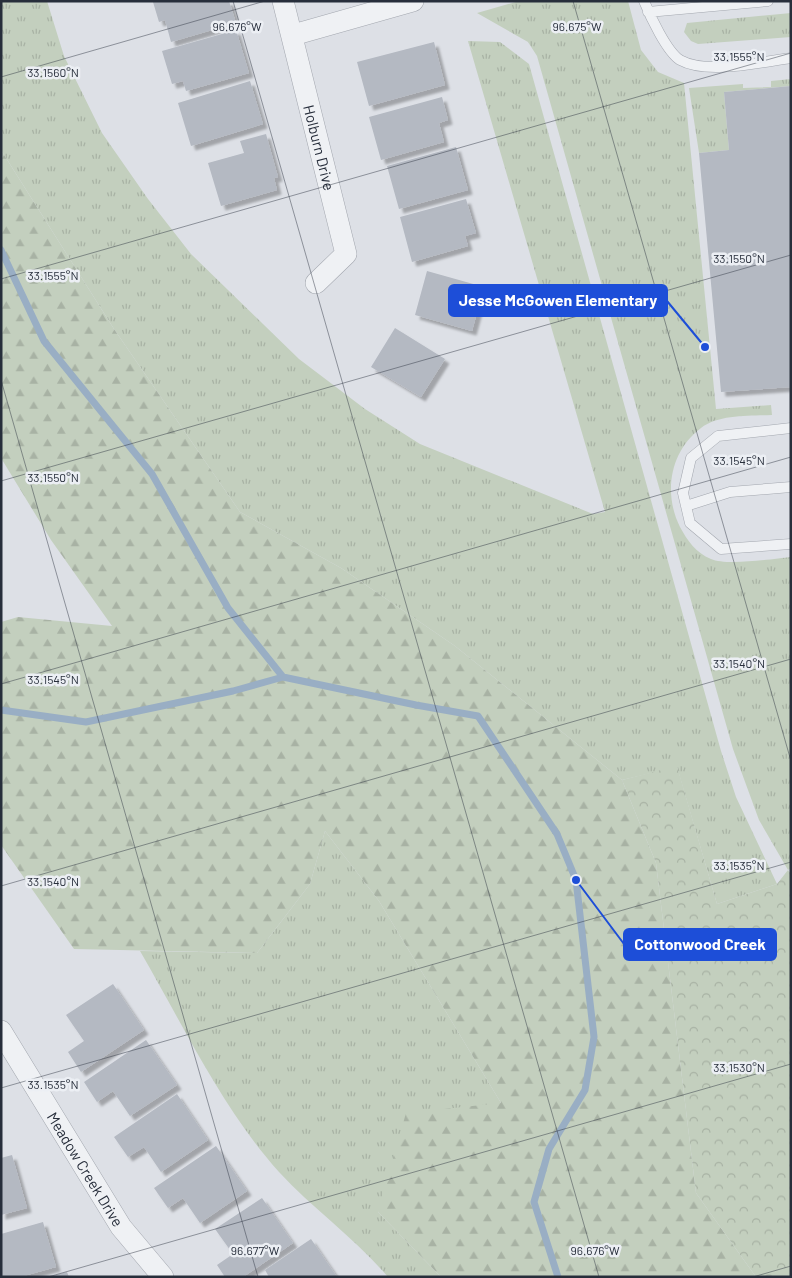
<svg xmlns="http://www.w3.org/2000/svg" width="792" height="1278" font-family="Barlow,sans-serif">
  <defs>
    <pattern id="grass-tufts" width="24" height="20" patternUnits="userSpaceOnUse" patternTransform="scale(1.25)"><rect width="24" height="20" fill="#c3cfbe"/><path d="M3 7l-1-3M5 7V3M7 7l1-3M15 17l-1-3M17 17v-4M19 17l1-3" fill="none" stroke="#a8b2a4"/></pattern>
    <pattern id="forest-firs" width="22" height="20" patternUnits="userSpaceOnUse" patternTransform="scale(1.25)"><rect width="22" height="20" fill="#c3cfbe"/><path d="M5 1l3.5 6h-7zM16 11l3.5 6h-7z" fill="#a8b2a4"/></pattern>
    <pattern id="park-crowns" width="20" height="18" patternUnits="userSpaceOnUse" patternTransform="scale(1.25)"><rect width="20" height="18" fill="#c3cfbe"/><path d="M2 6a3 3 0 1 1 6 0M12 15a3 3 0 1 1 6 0" fill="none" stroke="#a8b2a4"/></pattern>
    <filter id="shadow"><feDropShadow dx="4.5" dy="4.5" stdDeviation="1" flood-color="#0004"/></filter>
  </defs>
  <rect width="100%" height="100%" fill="#dde0e6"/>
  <path fill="url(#grass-tufts)" d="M 1,1 L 47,1 L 64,56 L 102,133 L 148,199 L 191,254 L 299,359 L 365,409 L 420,444 L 593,514 L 605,512 L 468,41 L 500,42 L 529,64 L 721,751 L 736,797 L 777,884 L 717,904 L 677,767 L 622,780 L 455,646 L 341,568 L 240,512 L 114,329 L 1,150 Z
    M 519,1 L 628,1 L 641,50 L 658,72 L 684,83 L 716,409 L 771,405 L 772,415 C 750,416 719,414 701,428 C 670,451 663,493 680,527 C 687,540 696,553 711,559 C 727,566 772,559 791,557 L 791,868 L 788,870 L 759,820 L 733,749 L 537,56 L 528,42 L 477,13 Z
    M 791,13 L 791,37 L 698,44 L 691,41 L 684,32 L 687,23 Z
    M 791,79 L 791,86 L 724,92 L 729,150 L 699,153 L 689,88 L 743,84 L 743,88 L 771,87 L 771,81 Z
    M 325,831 L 379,901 L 501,1103 L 378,1212 L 441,1277 L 388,1277 C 355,1238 313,1209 279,1172 C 223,1110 182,1023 140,951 L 257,953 L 310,884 Z"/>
  <path fill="url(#forest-firs)" d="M 1,150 L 114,329 L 240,512 L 341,568 L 455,646 L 622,780 L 656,863 L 696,1193 L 756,1277 L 441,1277 L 378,1212 L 406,1113 L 501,1103 L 379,901 L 325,831 L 310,884 L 257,953 L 74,949 L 1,845 L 1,622 L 18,617 L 112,626 L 51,540 L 1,458 Z"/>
  <path fill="url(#park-crowns)" d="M 677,766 L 717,904 L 777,884 L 788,870 L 791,874 L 791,1277 L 756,1277 L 696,1193 L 656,863 L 622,780 Z"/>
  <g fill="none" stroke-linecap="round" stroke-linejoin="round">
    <path stroke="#99aec4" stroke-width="7" d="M 1,250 L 44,341 L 152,474 L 228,608 L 283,677
      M 1,710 L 86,722 L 233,691 L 283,677 L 416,705 L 478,716 L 557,834 L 576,880 L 594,1037 L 585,1090 L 549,1149 L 534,1202 L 558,1277"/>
  </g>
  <path fill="#b4b9c2" filter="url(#shadow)" d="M 229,1 L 236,23 L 171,42 L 165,20 L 159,22 L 153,2 Z
    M 236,30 L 249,73 L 186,91 L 183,81 L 172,84 L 162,51 Z
    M 434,42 L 445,85 L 369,106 L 357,62 Z
    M 250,81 L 263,124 L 191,146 L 178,103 Z
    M 791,86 L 791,387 L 721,392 L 699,153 L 729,150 L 724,92 Z
    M 442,97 L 448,120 L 439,123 L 444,142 L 381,160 L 369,117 Z
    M 266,134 L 278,177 L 274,178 L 277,190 L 221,206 L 208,163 L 244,153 L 240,141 Z
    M 456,147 L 468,190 L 399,209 L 387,166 Z
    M 466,199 L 476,233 L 465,236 L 468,246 L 412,262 L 400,217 Z
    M 427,271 L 484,287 L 472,331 L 415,315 Z
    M 395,328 L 445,359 L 421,397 L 371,367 Z
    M 113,984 L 144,1030 L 81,1072 L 68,1052 L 84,1041 L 66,1015 Z
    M 146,1040 L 177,1085 L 130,1116 L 113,1091 L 97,1102 L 84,1082 Z
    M 177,1094 L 208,1140 L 161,1172 L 144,1147 L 128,1157 L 114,1137 Z
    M 216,1146 L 247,1191 L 200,1223 L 183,1198 L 168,1208 L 154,1188 Z
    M 12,1155 L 27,1208 L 1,1215 L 1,1158 Z
    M 262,1198 L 293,1243 L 243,1277 L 225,1277 L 217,1265 L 233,1254 L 215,1229 Z
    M 43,1222 L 56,1267 L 20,1277 L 1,1277 L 1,1234 Z
    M 311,1239 L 337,1277 L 269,1277 L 265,1270 Z
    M 67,1272 L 69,1277 L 52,1277 L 52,1276 Z"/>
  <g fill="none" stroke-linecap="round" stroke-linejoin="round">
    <g stroke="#a3a7af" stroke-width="11">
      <path id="service" d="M 644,1 C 650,16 667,52 680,60 C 707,75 761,62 791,58
        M 648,12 L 768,1
        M 791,428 L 718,436 L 691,458 L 683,493 L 690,523 L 721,549 L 791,544
        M 686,506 L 730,492 L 791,487"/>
    </g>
    <g stroke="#a3a7af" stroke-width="22">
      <g id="minor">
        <path id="s1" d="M 283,1 L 346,254 L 316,283"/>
        <path d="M 293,35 L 413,1"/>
        <path id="s2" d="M 1,1031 L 121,1227 L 163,1277"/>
      </g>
    </g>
    <use href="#service" stroke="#eff1f4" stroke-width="10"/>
    <use href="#minor" stroke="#eff1f4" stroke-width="21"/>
  </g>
  <path fill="none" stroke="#272e3b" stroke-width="1" stroke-opacity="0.45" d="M 233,1 L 599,1277M 573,1 L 791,761M 1,77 L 265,1M 1,279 L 791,53M 1,380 L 258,1277M 1,481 L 791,255M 1,684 L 791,457M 1,886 L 791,659M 1,1088 L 791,862M 48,1277 L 791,1064M 753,1277 L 791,1266"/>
  <g text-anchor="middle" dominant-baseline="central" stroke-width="5" stroke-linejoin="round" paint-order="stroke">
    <g font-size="15" fill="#272e3b" stroke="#eceff4">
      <text stroke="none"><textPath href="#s1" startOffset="151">Holburn Drive</textPath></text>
      <text stroke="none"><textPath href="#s2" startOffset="162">Meadow Creek Drive</textPath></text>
    </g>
  </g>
  <g font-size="12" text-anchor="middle" fill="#272e3b" stroke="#eceff4" stroke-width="5" stroke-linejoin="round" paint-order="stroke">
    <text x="237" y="31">96.676°W</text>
    <text x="577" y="31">96.675°W</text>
    <text x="739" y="61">33.1555°N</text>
    <text x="53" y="77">33.1560°N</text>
    <text x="739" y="263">33.1550°N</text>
    <text x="53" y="280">33.1555°N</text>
    <text x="739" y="465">33.1545°N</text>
    <text x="53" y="482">33.1550°N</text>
    <text x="739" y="668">33.1540°N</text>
    <text x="53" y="684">33.1545°N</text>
    <text x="739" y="870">33.1535°N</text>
    <text x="53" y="886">33.1540°N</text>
    <text x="739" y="1072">33.1530°N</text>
    <text x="53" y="1089">33.1535°N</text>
    <text x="255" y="1255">96.677°W</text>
    <text x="595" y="1255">96.676°W</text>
  </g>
  <path fill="none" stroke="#1d4ed8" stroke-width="2" d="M705 347L667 301M576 880L624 944"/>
  <g fill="#1d4ed8" stroke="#eceff4" stroke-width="2">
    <circle cx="705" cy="347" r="5"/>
    <circle cx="576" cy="880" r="5"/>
  </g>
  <g fill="#1d4ed8" stroke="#1d4ed8" stroke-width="2">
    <rect x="449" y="285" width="218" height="31" rx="5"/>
    <rect x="624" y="929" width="152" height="31" rx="5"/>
  </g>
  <g font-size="16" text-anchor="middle" font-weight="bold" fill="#fff">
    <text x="558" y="306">Jesse McGowen Elementary</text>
    <text x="700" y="950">Cottonwood Creek</text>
  </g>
  <rect width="792" height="1278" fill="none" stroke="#272e3b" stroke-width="5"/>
</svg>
